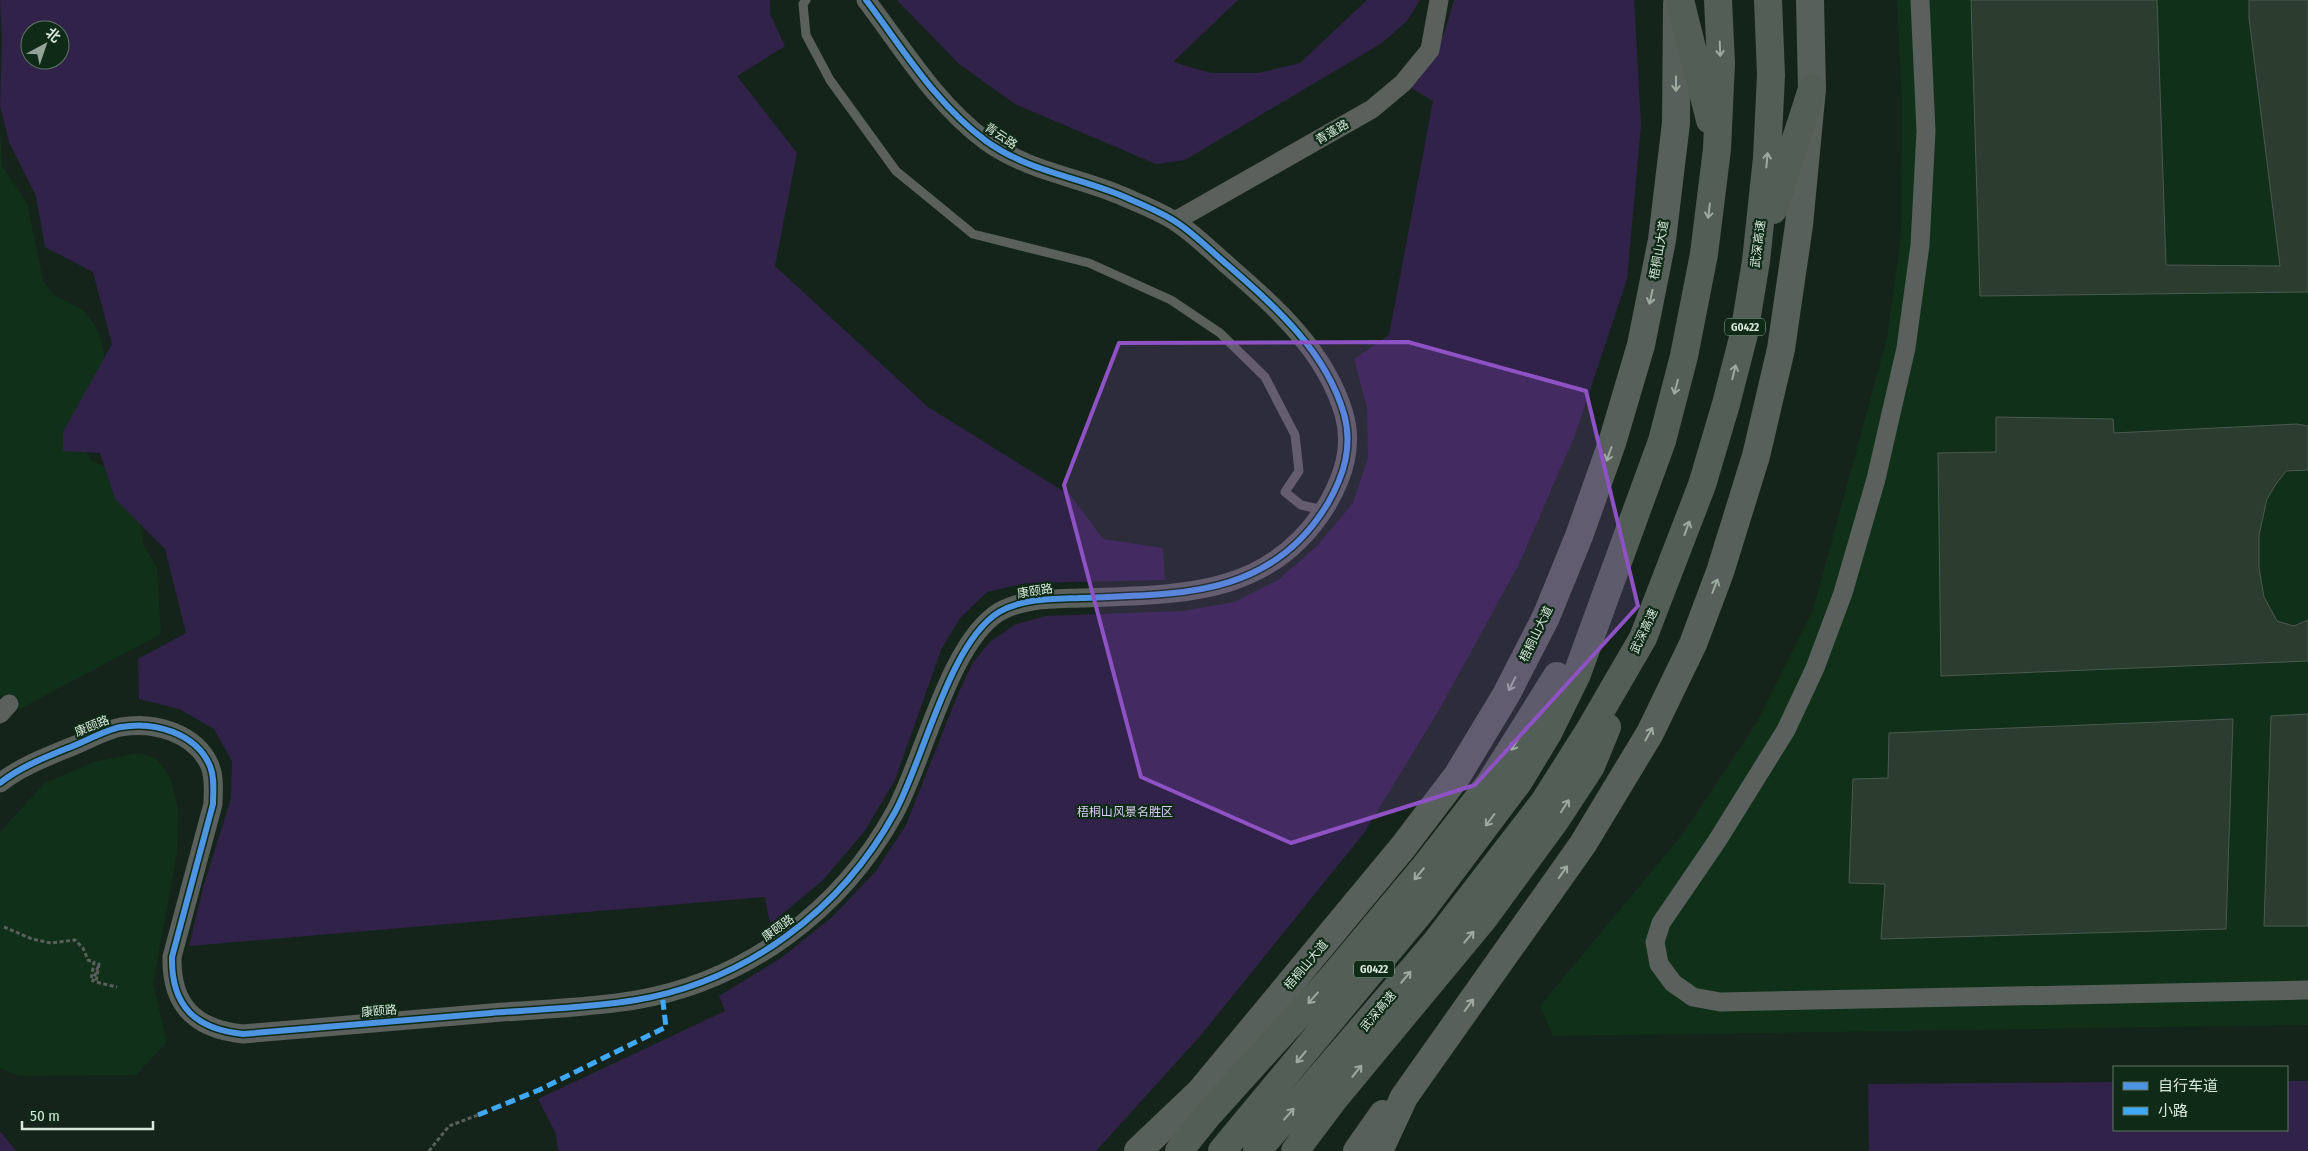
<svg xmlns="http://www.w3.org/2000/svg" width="2308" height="1151" font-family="'Fira Sans Condensed','Noto Sans SC',sans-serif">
  <rect width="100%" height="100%" fill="#15241a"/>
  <path fill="#11301a" d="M 1897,0 L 2308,0 L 2308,1025 L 1553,1036 L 1540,1006 L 1682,835 L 1756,724 L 1813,610 L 1887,338 L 1901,235 L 1902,104 Z
    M 0,129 L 2,166 L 27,203 L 43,281 L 54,295 L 83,310 L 94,324 L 101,339 L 106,366 L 79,441 L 92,461 L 125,475 L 138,497 L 143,544 L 157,568 L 161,634 L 18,710 L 0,695 Z
    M 139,753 L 156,758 L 170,777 L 178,810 L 177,852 L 153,984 L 167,1042 L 136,1075 L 19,1076 L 0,1068 L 0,832 L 45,783 L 94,762 Z"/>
  <path fill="#312249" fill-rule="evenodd" d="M 0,0 L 770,0 L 770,14 L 785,46 L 737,76 L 797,153 L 775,266 L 928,407 L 1071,496 L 1103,539 L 1163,548 L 1165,580 L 1026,583 L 987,592 L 960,618 L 941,650 L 895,780 L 864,832 L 822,881 L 770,924 L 765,897 L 189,946 L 203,888 L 231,798 L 232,761 L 214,729 L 179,709 L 139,699 L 138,659 L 186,633 L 165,549 L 115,499 L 100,453 L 63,451 L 63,432 L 112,344 L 93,272 L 45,247 L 36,196 L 9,142 L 0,106 L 2,39 ZM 30,30 L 60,30 L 60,60 L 30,60 Z
    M 897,0 L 1238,0 L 1173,62 L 1211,73 L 1259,73 L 1300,63 L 1367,0 L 1420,0 L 1407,21 L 1382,43 L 1185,160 L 1156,164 L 1015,104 L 959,64 Z
    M 1454,0 L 1634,0 L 1641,125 L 1627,279 L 1575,435 L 1519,564 L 1439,710 L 1364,833 L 1201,1035 L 1096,1151 L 558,1151 L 556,1134 L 538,1099 L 725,1011 L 719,996 L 781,958 L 832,917 L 876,871 L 906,825 L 958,694 L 973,662 L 991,641 L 1016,624 L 1046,616 L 1183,611 L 1234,602 L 1278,580 L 1317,546 L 1353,503 L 1368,458 L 1367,408 L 1354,359 L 1389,335 L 1433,101 L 1403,83 L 1444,34 Z
    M 2287,1081 L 2308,1081 L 2308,1151 L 1869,1151 L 1868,1084 L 2114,1082 L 2114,1130 L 2287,1130 Z
    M 0,1131 L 16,1151 L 0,1151 Z"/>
  <path fill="#2a3d2f" stroke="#4d5950" d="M 1971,0 L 2157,0 L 2166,265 L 2280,266 L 2249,18 L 2249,0 L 2308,0 L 2308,292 L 1980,296 Z
    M 1996,417 L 2113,419 L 2114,433 L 2297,424 L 2308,426 L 2308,470 L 2286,471 L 2276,484 L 2267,499 L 2259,535 L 2259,568 L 2264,597 L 2277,621 L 2294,626 L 2308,620 L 2308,661 L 1941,676 L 1938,453 L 1996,452 Z
    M 2308,714 L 2308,926 L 2264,926 L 2271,716 Z
    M 2233,719 L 2226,929 L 1881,939 L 1885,884 L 1849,883 L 1853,779 L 1888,778 L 1889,733 Z"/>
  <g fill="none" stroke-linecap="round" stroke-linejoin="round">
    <path stroke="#59605b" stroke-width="3" stroke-dasharray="4 2.5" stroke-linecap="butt" d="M 4,927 L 32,939 L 51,943 L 75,940 L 83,948 L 88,960 L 94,962 L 91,980 L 93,981 L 99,964 L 96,982 L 117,987
      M 429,1151 L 449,1126 L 478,1115"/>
    <path stroke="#5a605b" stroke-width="9" d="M 806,0 L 803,4 L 806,35 L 830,80 L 896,171 L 973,234 L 1089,263 L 1171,300 L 1220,333 L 1265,377 L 1295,435 L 1299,471 L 1285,492 L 1301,505 L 1323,510"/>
    <path stroke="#5a605b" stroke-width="19" d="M 1920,0 L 1926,131 L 1920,245 L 1906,348 L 1876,479 L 1843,593 L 1815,668 L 1786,730 L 1717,841 L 1661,923 L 1655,942 L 1659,964 L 1673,983 L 1693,997 L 1720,1002 L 2308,990
      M 1175,221 L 1372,109 L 1403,83 L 1430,50 L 1439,0
      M 0,714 L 9,704
      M 0,783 C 20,767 44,758 68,748 C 85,742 104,730 121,727 C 154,721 196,733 210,766 C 215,778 213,792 213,804 L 172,957 C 171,1006 195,1029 243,1034 C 326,1027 408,1020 491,1013 C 539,1009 588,1008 636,1000 C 746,981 841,911 895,812 C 924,759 949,643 999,612 C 1023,598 1053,599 1080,598 C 1177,594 1271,599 1328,503 C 1344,475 1353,446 1344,414 C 1325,349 1273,305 1224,262 C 1209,249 1193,233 1176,222 C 1160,211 1138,203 1120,195 C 1074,176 1028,171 986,141 C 935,103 904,50 866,0"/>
    <path stroke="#57605a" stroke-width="28" d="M 1138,1151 L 1200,1092 L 1403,847 L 1457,776 L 1506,695 L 1546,617 L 1579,536 L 1612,443 L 1641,345 L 1662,240 L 1676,123 L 1677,4
      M 1357,1151 L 1383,1114
      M 1379,1151 L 1404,1097 L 1583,844 L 1650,733 L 1693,644 L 1720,572 L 1756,456 L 1781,349 L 1799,225 L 1812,89 L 1810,0"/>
    <path stroke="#535e56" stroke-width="28" d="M 1680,0 L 1710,120
      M 1773,210 L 1812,89
      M 1179,1151 L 1208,1115 L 1331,979 L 1423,869 L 1490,783 L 1557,676
      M 1222,1151 L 1422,910 L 1519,781 L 1548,733 L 1577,674 L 1662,441 L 1684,356 L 1704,254 L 1717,149 L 1721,63 L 1718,0
      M 1257,1151 L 1436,942 L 1544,802 L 1589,731 L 1643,638 L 1702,485 L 1726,404 L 1744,334 L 1756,261 L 1767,158 L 1771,75 L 1768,0
      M 1295,1151 L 1334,1099 L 1484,918 L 1555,821 L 1591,766 L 1607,727"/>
    <path stroke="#3fa9f5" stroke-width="5" stroke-dasharray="10 5" stroke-linecap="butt" d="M 478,1115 L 539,1090 L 666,1027 L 662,994"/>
    <g stroke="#0f2a17" stroke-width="9">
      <path id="cycleway" d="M 0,783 C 20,767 44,758 68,748 C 85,742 104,730 121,727 C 154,721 196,733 210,766 C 215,778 213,792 213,804 L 172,957 C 171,1006 195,1029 243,1034 C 326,1027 408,1020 491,1013 C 539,1009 588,1008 636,1000 C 746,981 841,911 895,812 C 924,759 949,643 999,612 C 1023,598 1053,599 1080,598 C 1177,594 1271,599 1328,503 C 1344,475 1353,446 1344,414 C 1325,349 1273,305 1224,262 C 1209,249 1193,233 1176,222 C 1160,211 1138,203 1120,195 C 1074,176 1028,171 986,141 C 935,103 904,50 866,0"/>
    </g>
    <use href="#cycleway" stroke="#4d94e3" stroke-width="6"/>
  </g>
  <defs><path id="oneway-shaft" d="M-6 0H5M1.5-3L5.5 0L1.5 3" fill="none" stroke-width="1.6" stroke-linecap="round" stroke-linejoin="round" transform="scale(1.25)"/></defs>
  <g stroke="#9caa9f">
    <use href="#oneway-shaft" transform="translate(1720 49) rotate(88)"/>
    <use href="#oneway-shaft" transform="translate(1767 160) rotate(-85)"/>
    <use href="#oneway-shaft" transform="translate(1709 211) rotate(97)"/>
    <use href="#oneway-shaft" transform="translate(1734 372) rotate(-76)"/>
    <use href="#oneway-shaft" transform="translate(1676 387) rotate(105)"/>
    <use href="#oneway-shaft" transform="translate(1687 528) rotate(-70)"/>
    <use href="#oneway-shaft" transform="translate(1515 744) rotate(123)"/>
    <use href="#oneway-shaft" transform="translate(1565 806) rotate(-57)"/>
    <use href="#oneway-shaft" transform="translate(1490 820) rotate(127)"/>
    <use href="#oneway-shaft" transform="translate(1419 874) rotate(130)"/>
    <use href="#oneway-shaft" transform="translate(1469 937) rotate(-50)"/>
    <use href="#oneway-shaft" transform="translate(1406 977) rotate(-50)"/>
    <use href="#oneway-shaft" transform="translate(1313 998) rotate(132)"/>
    <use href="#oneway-shaft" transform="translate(1301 1057) rotate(130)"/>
    <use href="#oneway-shaft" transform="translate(1357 1071) rotate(-51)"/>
    <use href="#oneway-shaft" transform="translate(1289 1114) rotate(-49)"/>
  </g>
  <g stroke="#9eaba0">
    <use href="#oneway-shaft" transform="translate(1676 84) rotate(90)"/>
    <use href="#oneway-shaft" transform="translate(1651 297) rotate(102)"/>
    <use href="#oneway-shaft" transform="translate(1609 454) rotate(110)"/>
    <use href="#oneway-shaft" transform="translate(1715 586) rotate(-69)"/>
    <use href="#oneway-shaft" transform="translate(1512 684) rotate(117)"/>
    <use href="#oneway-shaft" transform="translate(1649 734) rotate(-61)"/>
    <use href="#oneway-shaft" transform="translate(1563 872) rotate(-55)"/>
    <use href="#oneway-shaft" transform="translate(1469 1005) rotate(-54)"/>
  </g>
  <path fill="#8e52c4" fill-opacity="0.2" stroke="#8e52c4" stroke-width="4" stroke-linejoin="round" d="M 1408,342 L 1586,391 L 1638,606 L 1475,785 L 1291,843 L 1141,777 L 1064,485 L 1119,343 Z"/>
  <g text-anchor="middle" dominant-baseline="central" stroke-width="4.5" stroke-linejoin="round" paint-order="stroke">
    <g fill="#0f2a17" stroke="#9cafa0" stroke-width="1">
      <rect x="1725" y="318.5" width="40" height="17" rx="4"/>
      <rect x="1354" y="960.5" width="40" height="17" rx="4"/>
    </g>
    <g font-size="11" font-weight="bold" fill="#d8e8da">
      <text x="1745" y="327">G0422</text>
      <text x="1374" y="969">G0422</text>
    </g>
    <g font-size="12" fill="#d8e8da" stroke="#0f2a17">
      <text transform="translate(1332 132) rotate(-30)">青蓬路</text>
      <text transform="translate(1001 136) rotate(34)">青云路</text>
      <text transform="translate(1758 244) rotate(-83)">武深高速</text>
      <text transform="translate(1659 250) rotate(-80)">梧桐山大道</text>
      <text transform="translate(1035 591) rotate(-9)">康颐路</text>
      <text transform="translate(1644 631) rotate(-65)">武深高速</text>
      <text transform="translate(1536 634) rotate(-64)">梧桐山大道</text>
      <text transform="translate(92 726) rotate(-22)">康颐路</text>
      <text transform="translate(778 928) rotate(-36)">康颐路</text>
      <text transform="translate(1306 965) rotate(-50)">梧桐山大道</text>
      <text transform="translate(379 1011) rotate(-5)">康颐路</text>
      <text transform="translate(1378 1011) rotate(-50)">武深高速</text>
    </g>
    <g font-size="12" fill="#d9cdf2" stroke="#0f2a17">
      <text x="1125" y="812">梧桐山风景名胜区</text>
    </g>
  </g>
  <rect x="2113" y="1066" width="175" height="65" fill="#0f2a17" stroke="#5f7665"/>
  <rect x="2123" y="1082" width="25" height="8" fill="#4d94e3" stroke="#5f7665"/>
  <text x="2158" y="1091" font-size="15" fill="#d8e8da">自行车道</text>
  <rect x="2123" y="1107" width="25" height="8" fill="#3fa9f5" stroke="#5f7665"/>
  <text x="2158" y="1116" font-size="15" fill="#d8e8da">小路</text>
  <g transform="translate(45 45) rotate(40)"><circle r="24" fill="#0f2a17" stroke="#5f7665"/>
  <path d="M0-4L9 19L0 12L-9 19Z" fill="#94a397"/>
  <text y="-8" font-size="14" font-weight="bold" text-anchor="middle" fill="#d8e8da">北</text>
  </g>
  <path d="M22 1121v8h131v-8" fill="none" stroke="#d8e8da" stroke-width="2.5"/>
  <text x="30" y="1121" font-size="15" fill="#d8e8da" stroke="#0f2a17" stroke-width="4" paint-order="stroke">50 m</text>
</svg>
